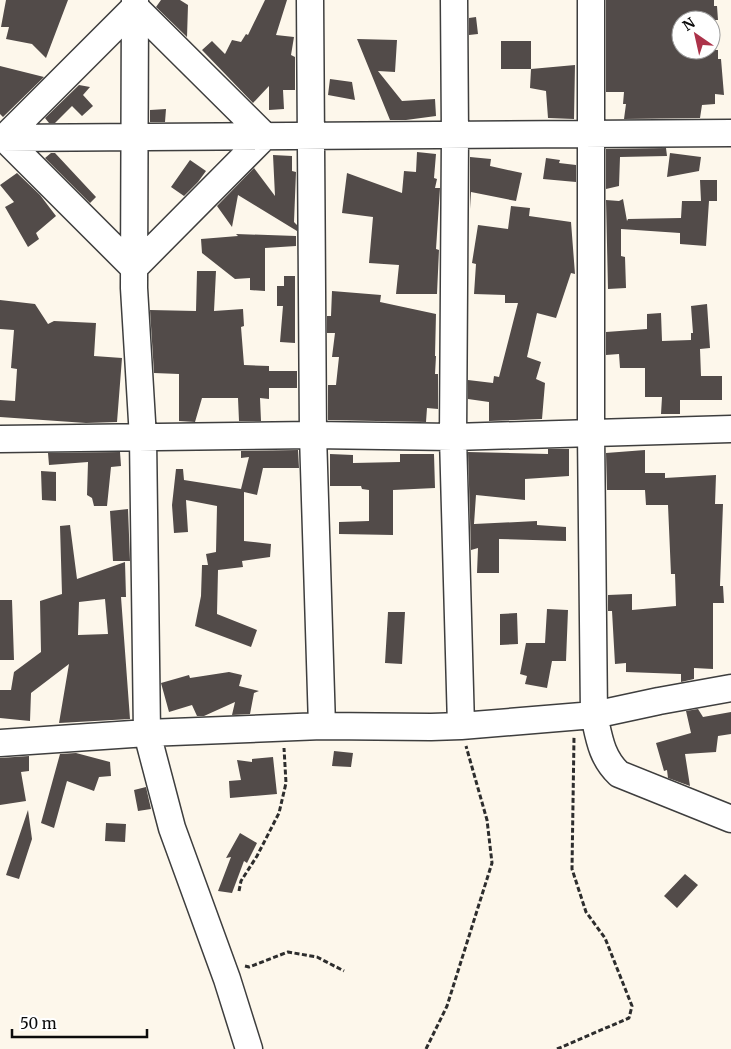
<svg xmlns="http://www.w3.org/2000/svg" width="731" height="1049" font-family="Merriweather,serif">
  <rect width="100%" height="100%" fill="#fdf7eb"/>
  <path fill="#524b49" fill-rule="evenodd" d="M 6,0 L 68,0 L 46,58 L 32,44 L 6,39 L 9,27 L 1,27 Z
    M 161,0 L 180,0 L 188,5 L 187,37 L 156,7 Z
    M 265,0 L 287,0 L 276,35 L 294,37 L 291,55 L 295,57 L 295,90 L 283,90 L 284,109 L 269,110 L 269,86 L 253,103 L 202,50 L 212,41 L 225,54 L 232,40 L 241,42 L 246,34 L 248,35 Z
    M 606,0 L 714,0 L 714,6 L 717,6 L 718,20 L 681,20 L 681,50 L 718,50 L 718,59 L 721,59 L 724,95 L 715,94 L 715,104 L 702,105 L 700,118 L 624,119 L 626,104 L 623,104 L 624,92 L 606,92 Z
    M 476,17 L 478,34 L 469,35 L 469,18 Z
    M 357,39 L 397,40 L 395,72 L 378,71 L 402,101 L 435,99 L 436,116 L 406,120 L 390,120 Z
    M 501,41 L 531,41 L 531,69 L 575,65 L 574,119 L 548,118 L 546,91 L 530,88 L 531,69 L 501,69 Z
    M 0,66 L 44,77 L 3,117 L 0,114 Z
    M 330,79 L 352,82 L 355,100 L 328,95 Z
    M 79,85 L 90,87 L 83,95 L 93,106 L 82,116 L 72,106 L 55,123 L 49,123 L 45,118 Z
    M 166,109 L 165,122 L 150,122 L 150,110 Z
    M 666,148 L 667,156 L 620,157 L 619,186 L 606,189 L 606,149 Z
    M 417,152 L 436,154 L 434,178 L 437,179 L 435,188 L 440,188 L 436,249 L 439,250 L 437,294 L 396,294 L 399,265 L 369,263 L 373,217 L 342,213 L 347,173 L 402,193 L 404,171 L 416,172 Z
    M 51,153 L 55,153 L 96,197 L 90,203 L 45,158 Z
    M 670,153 L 701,157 L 699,171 L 667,177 Z
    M 273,155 L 292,156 L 292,171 L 296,172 L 294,222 L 297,225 L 297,231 L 238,195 L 232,227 L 217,206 L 254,168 L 275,196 Z
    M 470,157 L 491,159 L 490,166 L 522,173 L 516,201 L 471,192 L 470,209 Z
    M 546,158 L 560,160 L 559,163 L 576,165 L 576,182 L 543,179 Z
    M 190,160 L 206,171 L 198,182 L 184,196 L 171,187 Z
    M 17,173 L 40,195 L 56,216 L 36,233 L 39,239 L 28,247 L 5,207 L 14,202 L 0,185 Z
    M 700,180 L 717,180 L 717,201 L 701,201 Z
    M 623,199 L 627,221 L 628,219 L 681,218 L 682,201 L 709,201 L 706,246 L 680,244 L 680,233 L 621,229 L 621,256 L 625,257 L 626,288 L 608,289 L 606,200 L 619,201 Z
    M 511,206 L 530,208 L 529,216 L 571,222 L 575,274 L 571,273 L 556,318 L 537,313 L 527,357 L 541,362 L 536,379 L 545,383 L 542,419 L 489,421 L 489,402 L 468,399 L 468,380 L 493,383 L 494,376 L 499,377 L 518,303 L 505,303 L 505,295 L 474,294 L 476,264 L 472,263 L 478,225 L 508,229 Z
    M 236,234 L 296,236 L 296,246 L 265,248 L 265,291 L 250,290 L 250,278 L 235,279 L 202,253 L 201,239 L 238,236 Z
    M 197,271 L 216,271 L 214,311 L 243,309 L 244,326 L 241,327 L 244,365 L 269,366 L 269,371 L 297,371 L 297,388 L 269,388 L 269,399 L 260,398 L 261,421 L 239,421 L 238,398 L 202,398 L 195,422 L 179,421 L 179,374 L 154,373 L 150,310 L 196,311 Z
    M 284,276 L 295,276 L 295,343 L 280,342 L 283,306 L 277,306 L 277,286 L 284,286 Z
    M 332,291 L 381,295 L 380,302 L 436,314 L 435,356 L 436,356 L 435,374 L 438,374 L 438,409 L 427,408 L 426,422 L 328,420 L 328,385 L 336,385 L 339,357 L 332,357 L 335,333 L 327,333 L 327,316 L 331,316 Z
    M 0,300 L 35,304 L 48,324 L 54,321 L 96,323 L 94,356 L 122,358 L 117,422 L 86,423 L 0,417 L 0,400 L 15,401 L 17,369 L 11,368 L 14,330 L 0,329 Z
    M 707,304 L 710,348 L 700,349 L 701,376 L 722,376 L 722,400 L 680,400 L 680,414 L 661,414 L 662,397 L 645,397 L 645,368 L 620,368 L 619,354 L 606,355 L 606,332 L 647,329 L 647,314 L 661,313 L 662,341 L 691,340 L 691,333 L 693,333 L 691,306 Z
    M 548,449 L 569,449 L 569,476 L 525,479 L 525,500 L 476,495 L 474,524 L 537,521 L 537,525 L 566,527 L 566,541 L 499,539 L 499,573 L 477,573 L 478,548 L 471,550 L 468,452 L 548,454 Z
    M 298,450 L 299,468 L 263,468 L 257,495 L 244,492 L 244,541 L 271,544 L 270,557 L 242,561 L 243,567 L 218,570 L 217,614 L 257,630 L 251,647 L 195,626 L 201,596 L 202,565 L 208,565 L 206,554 L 216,552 L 217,506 L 186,500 L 188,532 L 174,533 L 172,505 L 176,469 L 183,469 L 184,480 L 241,489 L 249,457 L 241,458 L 241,451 Z
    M 645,450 L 645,473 L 665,473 L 665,478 L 716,475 L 715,504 L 723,504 L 720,586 L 723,586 L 724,603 L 713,603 L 713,669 L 694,668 L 694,679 L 681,682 L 681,674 L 626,672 L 626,663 L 615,664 L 612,611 L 608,611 L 608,595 L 632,594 L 632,610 L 676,606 L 675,574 L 671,574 L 668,505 L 646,505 L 645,490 L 607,490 L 606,453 Z
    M 120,452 L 121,466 L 111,467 L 107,506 L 94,506 L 92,498 L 87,495 L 88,462 L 49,465 L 48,453 Z
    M 330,454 L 353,455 L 353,463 L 400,462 L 400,454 L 434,454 L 435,488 L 393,490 L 393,535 L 339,534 L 339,522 L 369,521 L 369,490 L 362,489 L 361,486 L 330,486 Z
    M 41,471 L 56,472 L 56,501 L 42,500 Z
    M 128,509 L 130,561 L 113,561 L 110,511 Z
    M 70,525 L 77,579 L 125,562 L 126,597 L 121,597 L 130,719 L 59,723 L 69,664 L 31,693 L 30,721 L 0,718 L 0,690 L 11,690 L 14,672 L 41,652 L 40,601 L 62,594 L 60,526 ZM 105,599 L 108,634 L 78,635 L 79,602 Z
    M 0,600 L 12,600 L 14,660 L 0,660 Z
    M 547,609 L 568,610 L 566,661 L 552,661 L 547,688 L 525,684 L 527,676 L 520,674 L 526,643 L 545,643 Z
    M 388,612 L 405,612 L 402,664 L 385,663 Z
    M 517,613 L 518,644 L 500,645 L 500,614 Z
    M 229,672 L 242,675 L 239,686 L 259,691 L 254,693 L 250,714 L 232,715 L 235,702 L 204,716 L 197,716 L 192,705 L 169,712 L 161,683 L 189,675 L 190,678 Z
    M 698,709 L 703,717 L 731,712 L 731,734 L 718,736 L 716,752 L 685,754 L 690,786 L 668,778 L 667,770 L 664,771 L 656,743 L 691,733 L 686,711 Z
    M 334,751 L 353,753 L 351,767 L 332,766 Z
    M 76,753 L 110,762 L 111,776 L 99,777 L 94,791 L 67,781 L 54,828 L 41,823 L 60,754 Z
    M 29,756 L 29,771 L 21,772 L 26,801 L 0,805 L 0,758 Z
    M 273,757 L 277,794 L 230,798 L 229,781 L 241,780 L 237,760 L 252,762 L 252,759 Z
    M 146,787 L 151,809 L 138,811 L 134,790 Z
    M 28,810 L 32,839 L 19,879 L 6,875 Z
    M 106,823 L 126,824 L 125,842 L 105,841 Z
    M 240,833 L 257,843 L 247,863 L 244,861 L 232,893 L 218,891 L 231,857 L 226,858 Z
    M 685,874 L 698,885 L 677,908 L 664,896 Z"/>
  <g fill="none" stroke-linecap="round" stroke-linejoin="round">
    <g stroke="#3e3e3e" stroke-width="29">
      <path id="minor" d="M 135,0 L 134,288 L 143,438 L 147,733 L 172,828 L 227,979 L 249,1049
        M 310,0 L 313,435 L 322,726
        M 454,0 L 455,135 L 453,437 L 461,726
        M 591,0 L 591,433 L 594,715 C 599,737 601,757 619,774 L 731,819
        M 135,7 L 265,136 L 134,268 L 4,138 Z
        M 0,138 L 731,133
        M 0,439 L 313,435 L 453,437 L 731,429
        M 0,743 L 147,733 L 322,726 L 431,727 L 461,726 L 594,715 L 659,701 L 731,688"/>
    </g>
    <path stroke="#2d2d2d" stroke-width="3" stroke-dasharray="5 2.5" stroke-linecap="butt" d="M 239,891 L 241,881 L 257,856 L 279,813 L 286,783 L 284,748
      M 245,966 L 249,967 L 288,952 L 317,957 L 344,971
      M 426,1049 L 447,1006 L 492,863 L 487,820 L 466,746
      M 557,1049 L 629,1018 L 632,1006 L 605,938 L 586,912 L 572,869 L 574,737"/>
    <use href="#minor" stroke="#fff" stroke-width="26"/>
  </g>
  <g transform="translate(696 35) rotate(326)"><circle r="24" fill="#ffffff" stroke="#9d9d9d"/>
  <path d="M0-4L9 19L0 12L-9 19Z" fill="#ac3249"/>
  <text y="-8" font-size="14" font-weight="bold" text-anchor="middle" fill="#0b0b0b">N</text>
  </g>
  <path d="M12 1029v8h135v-8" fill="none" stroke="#0b0b0b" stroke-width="2.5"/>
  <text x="20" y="1029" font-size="15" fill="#0b0b0b" stroke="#ffffff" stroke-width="4" paint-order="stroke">50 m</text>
</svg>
